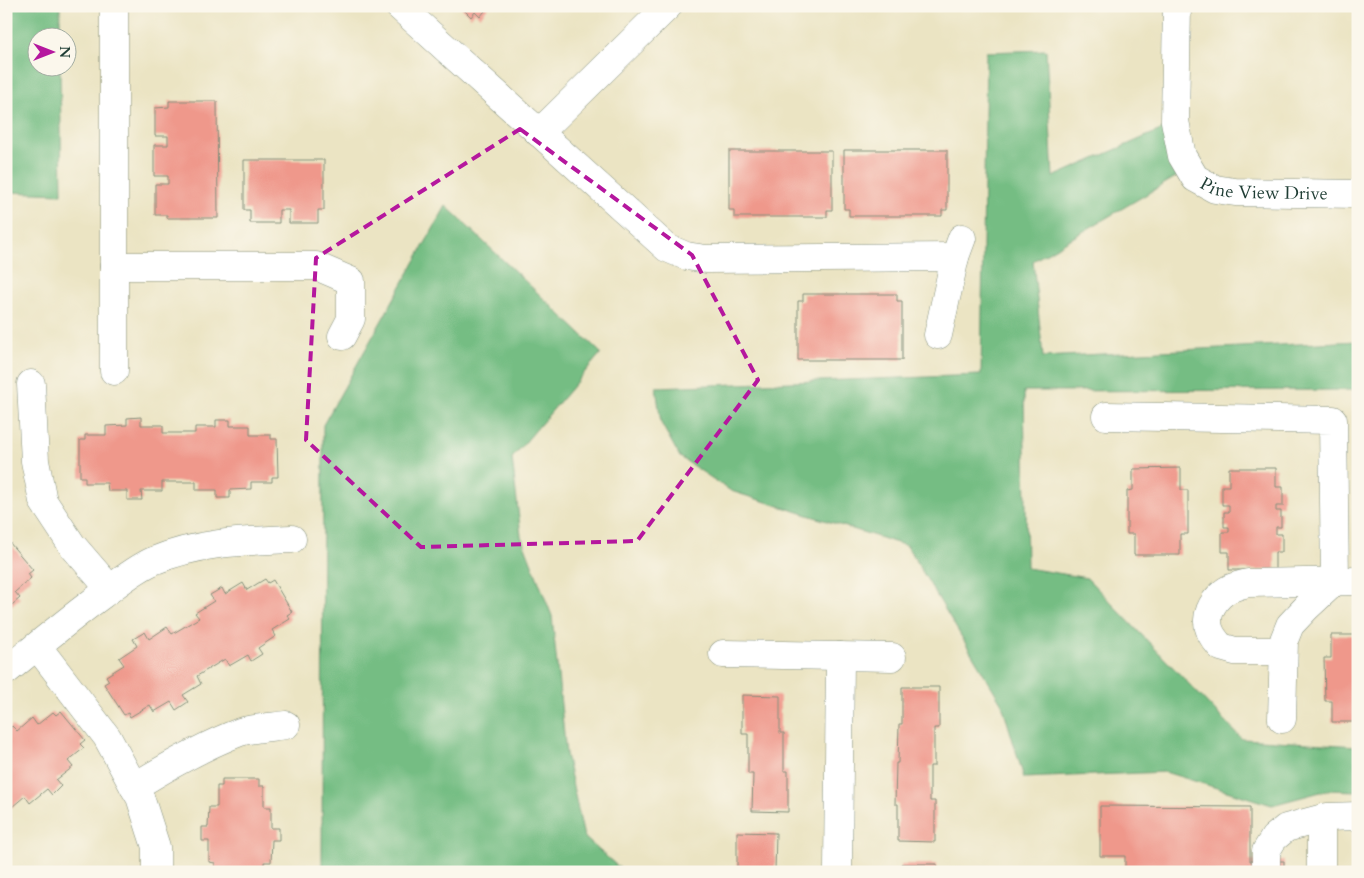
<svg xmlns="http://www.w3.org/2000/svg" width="1364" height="878" font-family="Cardo,serif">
  <rect width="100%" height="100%" fill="#fbf7ec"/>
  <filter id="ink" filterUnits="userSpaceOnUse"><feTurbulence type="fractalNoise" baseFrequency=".02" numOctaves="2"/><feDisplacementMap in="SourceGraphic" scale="10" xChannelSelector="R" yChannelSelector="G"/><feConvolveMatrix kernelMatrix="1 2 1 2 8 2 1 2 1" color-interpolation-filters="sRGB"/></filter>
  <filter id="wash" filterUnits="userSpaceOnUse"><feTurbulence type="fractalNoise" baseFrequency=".0096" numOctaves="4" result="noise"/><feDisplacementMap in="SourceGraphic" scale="20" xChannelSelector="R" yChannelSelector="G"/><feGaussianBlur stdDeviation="1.12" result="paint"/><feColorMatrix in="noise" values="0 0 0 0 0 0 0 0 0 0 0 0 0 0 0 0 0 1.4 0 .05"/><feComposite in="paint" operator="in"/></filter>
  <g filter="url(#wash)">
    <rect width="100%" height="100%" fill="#ebe4c3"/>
    <path fill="#74bd83" stroke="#4a7d5c" d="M 6,6 L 60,6 L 60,37 L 38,38 L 38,68 L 60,68 L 62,194 L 6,192 Z
      M 1046,50 L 1053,177 L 1163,129 L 1181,174 L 1033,261 L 1043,357 L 1358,341 L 1358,390 L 1024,391 L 1027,568 L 1087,578 L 1242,739 L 1358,746 L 1358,791 L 1328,790 L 1272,805 L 1165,772 L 1024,778 L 1002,704 L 907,546 L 731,491 L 680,457 L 661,423 L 656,387 L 981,375 L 986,52 Z
      M 446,206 L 601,353 L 512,458 L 521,536 L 552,616 L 566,754 L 584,837 L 624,872 L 322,872 L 323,425 Z"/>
    <g id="blocks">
      <path fill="#ef988b" d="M 460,6 L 489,6 L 480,17 L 475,12 L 471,17 Z
        M 169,101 L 217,101 L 218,218 L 167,218 L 167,215 L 155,215 L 155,184 L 168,184 L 168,176 L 154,176 L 154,145 L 168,145 L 168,136 L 155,136 L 155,108 L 169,107 Z
        M 844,150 L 947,150 L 947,210 L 942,210 L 942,216 L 849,216 L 849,209 L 844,209 Z
        M 729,151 L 832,151 L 832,210 L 827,210 L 827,217 L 734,217 L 734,210 L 729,210 Z
        M 244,160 L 324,160 L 324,210 L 318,210 L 318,223 L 289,223 L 289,210 L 279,210 L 279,223 L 250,223 L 250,210 L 244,210 Z
        M 803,294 L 897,294 L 897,301 L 902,301 L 902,360 L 798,360 L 798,301 L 803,301 Z
        M 141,417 L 141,425 L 163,425 L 163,433 L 195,433 L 195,427 L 216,427 L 216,420 L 230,420 L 230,426 L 250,426 L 250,435 L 271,435 L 271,439 L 277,439 L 278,477 L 272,477 L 272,482 L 251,482 L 251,489 L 230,490 L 230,498 L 217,498 L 217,490 L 196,490 L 196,482 L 162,482 L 162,491 L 141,491 L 142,500 L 127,500 L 127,491 L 108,491 L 107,483 L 85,483 L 85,477 L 80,477 L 80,440 L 85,440 L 85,435 L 106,435 L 106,426 L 127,425 L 127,418 Z
        M 1181,468 L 1181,490 L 1188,490 L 1188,534 L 1180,534 L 1180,555 L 1134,555 L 1134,534 L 1127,534 L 1127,491 L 1133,490 L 1133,469 Z
        M 1229,468 L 1276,468 L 1276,487 L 1283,487 L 1283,506 L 1276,506 L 1276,511 L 1281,511 L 1281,527 L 1276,527 L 1276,534 L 1282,534 L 1282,552 L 1275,552 L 1275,570 L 1229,570 L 1229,552 L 1222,552 L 1222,532 L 1229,532 L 1229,527 L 1224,527 L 1224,512 L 1229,512 L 1229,505 L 1222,505 L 1222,486 L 1229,486 Z
        M 9,542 L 33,570 L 28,574 L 31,578 L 15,592 L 20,598 L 6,610 L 6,544 Z
        M 265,579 L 268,583 L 273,580 L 292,612 L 287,615 L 290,619 L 272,630 L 276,636 L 258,648 L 262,654 L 251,661 L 248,655 L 229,666 L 225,659 L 197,676 L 201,684 L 183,695 L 188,702 L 176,710 L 171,702 L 154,712 L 150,705 L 130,717 L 128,713 L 124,715 L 104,684 L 109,681 L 106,676 L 124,665 L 119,658 L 137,646 L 133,639 L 145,632 L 149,639 L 167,627 L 172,634 L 199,618 L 195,613 L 214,601 L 210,595 L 222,588 L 225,594 L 243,583 L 247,590 Z
        M 1331,635 L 1358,635 L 1358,722 L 1332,722 L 1332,701 L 1325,701 L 1324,658 L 1331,658 Z
        M 902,687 L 939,687 L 939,728 L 934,728 L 934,766 L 930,766 L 930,801 L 935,801 L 935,842 L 898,841 L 898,804 L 895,804 L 896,763 L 898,763 L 899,724 L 902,724 Z
        M 742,695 L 780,696 L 780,733 L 784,733 L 784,771 L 788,771 L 788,812 L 752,811 L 753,774 L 748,774 L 748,734 L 742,734 Z
        M 61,711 L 85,740 L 80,744 L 84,748 L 68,761 L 73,767 L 56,780 L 61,786 L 52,795 L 47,789 L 30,803 L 25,796 L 6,812 L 6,732 L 12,726 L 17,731 L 32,718 L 37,725 L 53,712 L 56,715 Z
        M 222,779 L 259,779 L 259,786 L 264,786 L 264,807 L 271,807 L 271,828 L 279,828 L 279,840 L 272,840 L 271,862 L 264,862 L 264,872 L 215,872 L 215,863 L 209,862 L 209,841 L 202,841 L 202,827 L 208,827 L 209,807 L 217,807 L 217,786 L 222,786 Z
        M 1100,806 L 1250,807 L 1250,861 L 1284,861 L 1284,872 L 1125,872 L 1125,856 L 1100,856 Z
        M 737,832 L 776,833 L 775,872 L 737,872 Z
        M 901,864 L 937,864 L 937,872 L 901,872 Z"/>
    </g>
  </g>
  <g filter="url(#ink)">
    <use href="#blocks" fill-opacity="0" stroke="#85907c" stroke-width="1"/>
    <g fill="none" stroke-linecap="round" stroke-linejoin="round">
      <g stroke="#85907c" stroke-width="29">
        <g id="minor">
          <path d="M 114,6 L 114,371"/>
          <path d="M 399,6 L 667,248 L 686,256 L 706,259 L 955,257"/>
          <path id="s1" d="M 1177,6 L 1175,121 L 1182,156 L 1195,178 L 1215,189 L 1235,192 L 1358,194"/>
          <path d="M 539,133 L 668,6"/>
          <path d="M 114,266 L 316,266 L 351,281 L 351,319 L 342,336"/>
          <path d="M 938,335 L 955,257 L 962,238"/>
          <path d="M 31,384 L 35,461 L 43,501 L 72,545 L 110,589"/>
          <path d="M 1106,416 L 1333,420 L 1335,581 L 1307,607 L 1290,625 L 1284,640 L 1282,719"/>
          <path d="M 37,646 L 107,737 L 134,787 L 140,797 L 156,847 L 156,872"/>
          <path d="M 1283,651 L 1235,651 L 1221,647 C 1217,642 1212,637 1210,631 C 1204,617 1212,602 1223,593 C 1230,587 1240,585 1248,583 L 1358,581"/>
          <path d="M 723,654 L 892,657"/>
          <path d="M 6,671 C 38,645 69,619 102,595 C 118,583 135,569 153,561 C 198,542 244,541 292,539"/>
          <path d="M 134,787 C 168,766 203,746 240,732 C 254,728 271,727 286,725"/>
          <path d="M 838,872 L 840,656"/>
          <path d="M 1266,872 L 1266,851 L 1274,838 L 1286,828 L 1327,817 L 1358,816"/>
          <path d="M 1321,872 L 1321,819"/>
        </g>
      </g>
      <use href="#minor" stroke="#fff" stroke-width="28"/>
    </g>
  </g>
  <path fill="none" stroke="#b5179e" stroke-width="4" stroke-dasharray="10 6" stroke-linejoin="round" d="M 520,129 L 692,255 L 758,380 L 637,541 L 421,547 L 306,440 L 316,258 Z"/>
  <g text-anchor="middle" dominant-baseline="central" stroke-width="4.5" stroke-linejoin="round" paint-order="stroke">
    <g font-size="18" fill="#1f3d34" stroke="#fbf7ec">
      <text stroke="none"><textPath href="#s1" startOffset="248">Pine View Drive</textPath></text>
    </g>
  </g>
  <rect width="1364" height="878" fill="none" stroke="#fbf7ec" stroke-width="25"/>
  <g transform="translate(52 52) rotate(90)"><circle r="24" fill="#fbf7ec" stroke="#a3ada2"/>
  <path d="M0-4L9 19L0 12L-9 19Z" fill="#b5179e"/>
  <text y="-8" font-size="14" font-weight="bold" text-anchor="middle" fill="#1f3d34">N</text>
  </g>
</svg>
